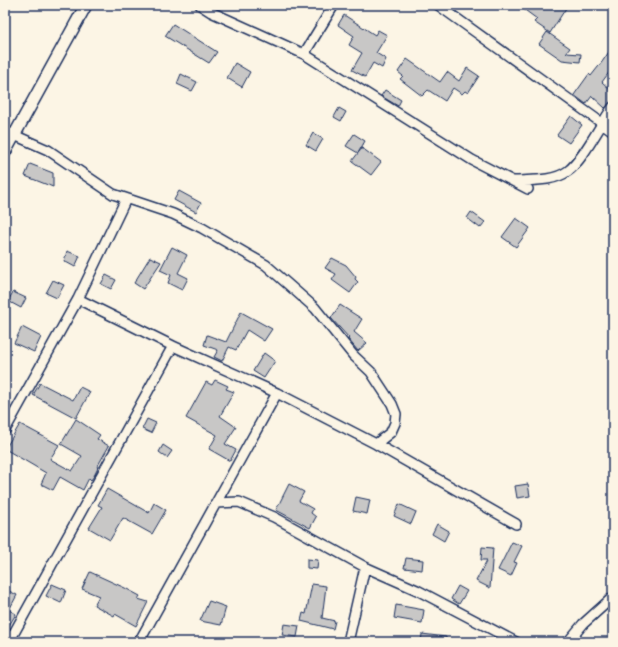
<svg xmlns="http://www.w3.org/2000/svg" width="618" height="647" font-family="'Gochi Hand',sans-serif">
  <rect width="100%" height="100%" fill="#fcf5e5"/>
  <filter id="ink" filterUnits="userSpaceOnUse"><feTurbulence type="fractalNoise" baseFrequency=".025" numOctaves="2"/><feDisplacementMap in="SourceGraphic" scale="8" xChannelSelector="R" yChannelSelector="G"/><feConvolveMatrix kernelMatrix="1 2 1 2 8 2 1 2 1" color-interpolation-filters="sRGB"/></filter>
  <g filter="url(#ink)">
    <path fill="#c8c7c6" stroke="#1b2f5e" d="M 518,5 L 568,5 L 550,33 L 534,22 L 537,19 Z
      M 344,15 L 375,35 L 378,30 L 387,35 L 376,53 L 386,59 L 382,68 L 373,63 L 365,77 L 352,70 L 362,53 L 349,45 L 354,36 L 338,25 Z
      M 173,24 L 217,52 L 209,63 L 165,36 Z
      M 547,32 L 570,48 L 566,53 L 581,54 L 580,62 L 562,60 L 539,44 Z
      M 613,46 L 613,67 L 602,82 L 613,92 L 613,101 L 605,108 L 592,96 L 586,104 L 574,95 L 589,74 L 591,76 L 602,62 Z
      M 407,59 L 440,82 L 447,72 L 459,81 L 467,68 L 479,76 L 468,93 L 465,91 L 462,94 L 453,88 L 445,101 L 428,90 L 422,96 L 400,79 L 403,76 L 398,72 Z
      M 235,63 L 250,72 L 242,87 L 227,78 Z
      M 181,74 L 197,82 L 192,91 L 177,84 Z
      M 385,90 L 401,100 L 398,106 L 381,96 Z
      M 339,108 L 346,112 L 341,121 L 334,117 Z
      M 571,116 L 582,125 L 569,143 L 557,135 Z
      M 313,133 L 323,139 L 316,151 L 306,145 Z
      M 354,134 L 365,141 L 358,153 L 346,146 Z
      M 362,148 L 381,162 L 371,175 L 352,161 Z
      M 30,164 L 53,173 L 53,187 L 25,176 Z
      M 179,191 L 201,203 L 196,212 L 174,200 Z
      M 471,212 L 485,222 L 480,228 L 467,218 Z
      M 516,218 L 530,228 L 516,247 L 502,237 Z
      M 172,247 L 187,255 L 178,273 L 188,278 L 182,290 L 168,283 L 171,275 L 160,270 Z
      M 67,251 L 80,256 L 75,267 L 64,261 Z
      M 150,257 L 161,262 L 143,289 L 134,283 Z
      M 332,258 L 346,265 L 356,277 L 355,279 L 358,282 L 350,293 L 332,280 L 336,274 L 325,268 Z
      M 106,275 L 116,280 L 111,289 L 101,284 Z
      M 53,280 L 64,285 L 57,298 L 46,293 Z
      M 13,292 L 26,298 L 21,308 L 8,301 Z
      M 340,305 L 362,319 L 354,332 L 367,343 L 358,351 L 348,339 L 349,338 L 331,318 Z
      M 241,312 L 272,329 L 264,341 L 247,330 L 236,350 L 229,347 L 222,361 L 214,357 L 218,350 L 204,345 L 207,335 L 226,342 Z
      M 22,327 L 41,337 L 34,352 L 14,343 Z
      M 264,353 L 275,361 L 264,378 L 253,371 Z
      M 215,380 L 228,386 L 226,389 L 234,392 L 220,416 L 236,427 L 225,444 L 236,450 L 230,461 L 209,449 L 217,435 L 186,418 L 206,382 L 212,385 Z
      M 40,383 L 73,400 L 80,387 L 90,392 L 76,418 L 33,395 Z
      M 76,419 L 100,435 L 97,439 L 109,446 L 97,467 L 98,468 L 94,476 L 91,480 L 89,478 L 83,490 L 60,477 L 53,490 L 41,484 L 46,473 L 5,449 L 20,424 L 59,445 L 50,459 L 72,471 L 82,456 L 61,444 Z
      M 147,419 L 156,423 L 151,433 L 142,429 Z
      M 163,445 L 172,451 L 167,458 L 159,452 Z
      M 289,484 L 304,492 L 299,501 L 313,509 L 311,513 L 316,517 L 310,528 L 276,510 Z
      M 528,484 L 530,496 L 517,498 L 515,486 Z
      M 107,489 L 149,513 L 154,503 L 166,510 L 152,534 L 123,518 L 110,540 L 89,528 L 102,507 L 98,505 Z
      M 356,497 L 370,500 L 367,514 L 353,511 Z
      M 399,504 L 416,512 L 411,524 L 394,516 Z
      M 437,524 L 449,531 L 444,541 L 432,534 Z
      M 512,542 L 522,546 L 514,562 L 517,563 L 511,576 L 498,570 Z
      M 482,547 L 493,548 L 490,588 L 476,581 L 487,560 L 481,560 Z
      M 406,558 L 423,560 L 422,570 L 404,568 Z
      M 307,559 L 318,560 L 317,569 L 307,568 Z
      M 90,572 L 125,588 L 140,596 L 138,599 L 148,602 L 136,626 L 115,614 L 114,616 L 94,605 L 99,596 L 82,589 Z
      M 52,584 L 66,590 L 61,603 L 46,596 Z
      M 312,584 L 326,586 L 322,618 L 335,621 L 333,629 L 301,621 L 303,613 L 306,614 Z
      M 458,586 L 467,591 L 459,604 L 451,599 Z
      M 5,589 L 17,595 L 9,610 L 16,614 L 5,632 Z
      M 209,601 L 226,607 L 221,625 L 200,621 Z
      M 396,605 L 424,610 L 422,623 L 394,618 Z
      M 284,624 L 299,626 L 297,637 L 282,635 Z
      M 422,634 L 446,637 L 446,642 L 421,642 Z"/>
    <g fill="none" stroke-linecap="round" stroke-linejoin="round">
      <g stroke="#1b2f5e" stroke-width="12">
        <path id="minor" d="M 200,5 L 211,12 L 304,54 L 472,160 L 528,189
          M 438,5 L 613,131
          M 611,5 L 613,6
          M 304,54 L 334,5
          M 5,131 L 48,150 L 113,194 L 173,214 L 202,228 L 266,265 L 315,308 L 353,355 L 371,372 L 392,404 L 396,414 L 395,423 L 391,432 L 376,444
          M 513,181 C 531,180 553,182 568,171 C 583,160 601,123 613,107
          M 78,299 L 173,346 L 277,393 L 376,444 L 516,524
          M 5,430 L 78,299 L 126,199
          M 216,503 L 239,502 L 274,517 L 365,567 L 417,590 L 516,642
          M 9,642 L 173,346
          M 139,642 L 277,393
          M 348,642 L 365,567
          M 568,642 L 583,624 L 613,597"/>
      </g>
      <g stroke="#1b2f5e" stroke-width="14">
        <path id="tertiary" d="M 5,152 L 86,5"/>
      </g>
      <use href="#minor" stroke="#fcf5e5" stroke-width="9"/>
      <use href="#tertiary" stroke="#fcf5e5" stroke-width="11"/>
    </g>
  </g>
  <rect width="618" height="647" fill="none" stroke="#fcf5e5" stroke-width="20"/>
  <rect x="10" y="10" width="598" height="627" fill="none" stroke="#1b2f5e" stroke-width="1.5" filter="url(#ink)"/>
</svg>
